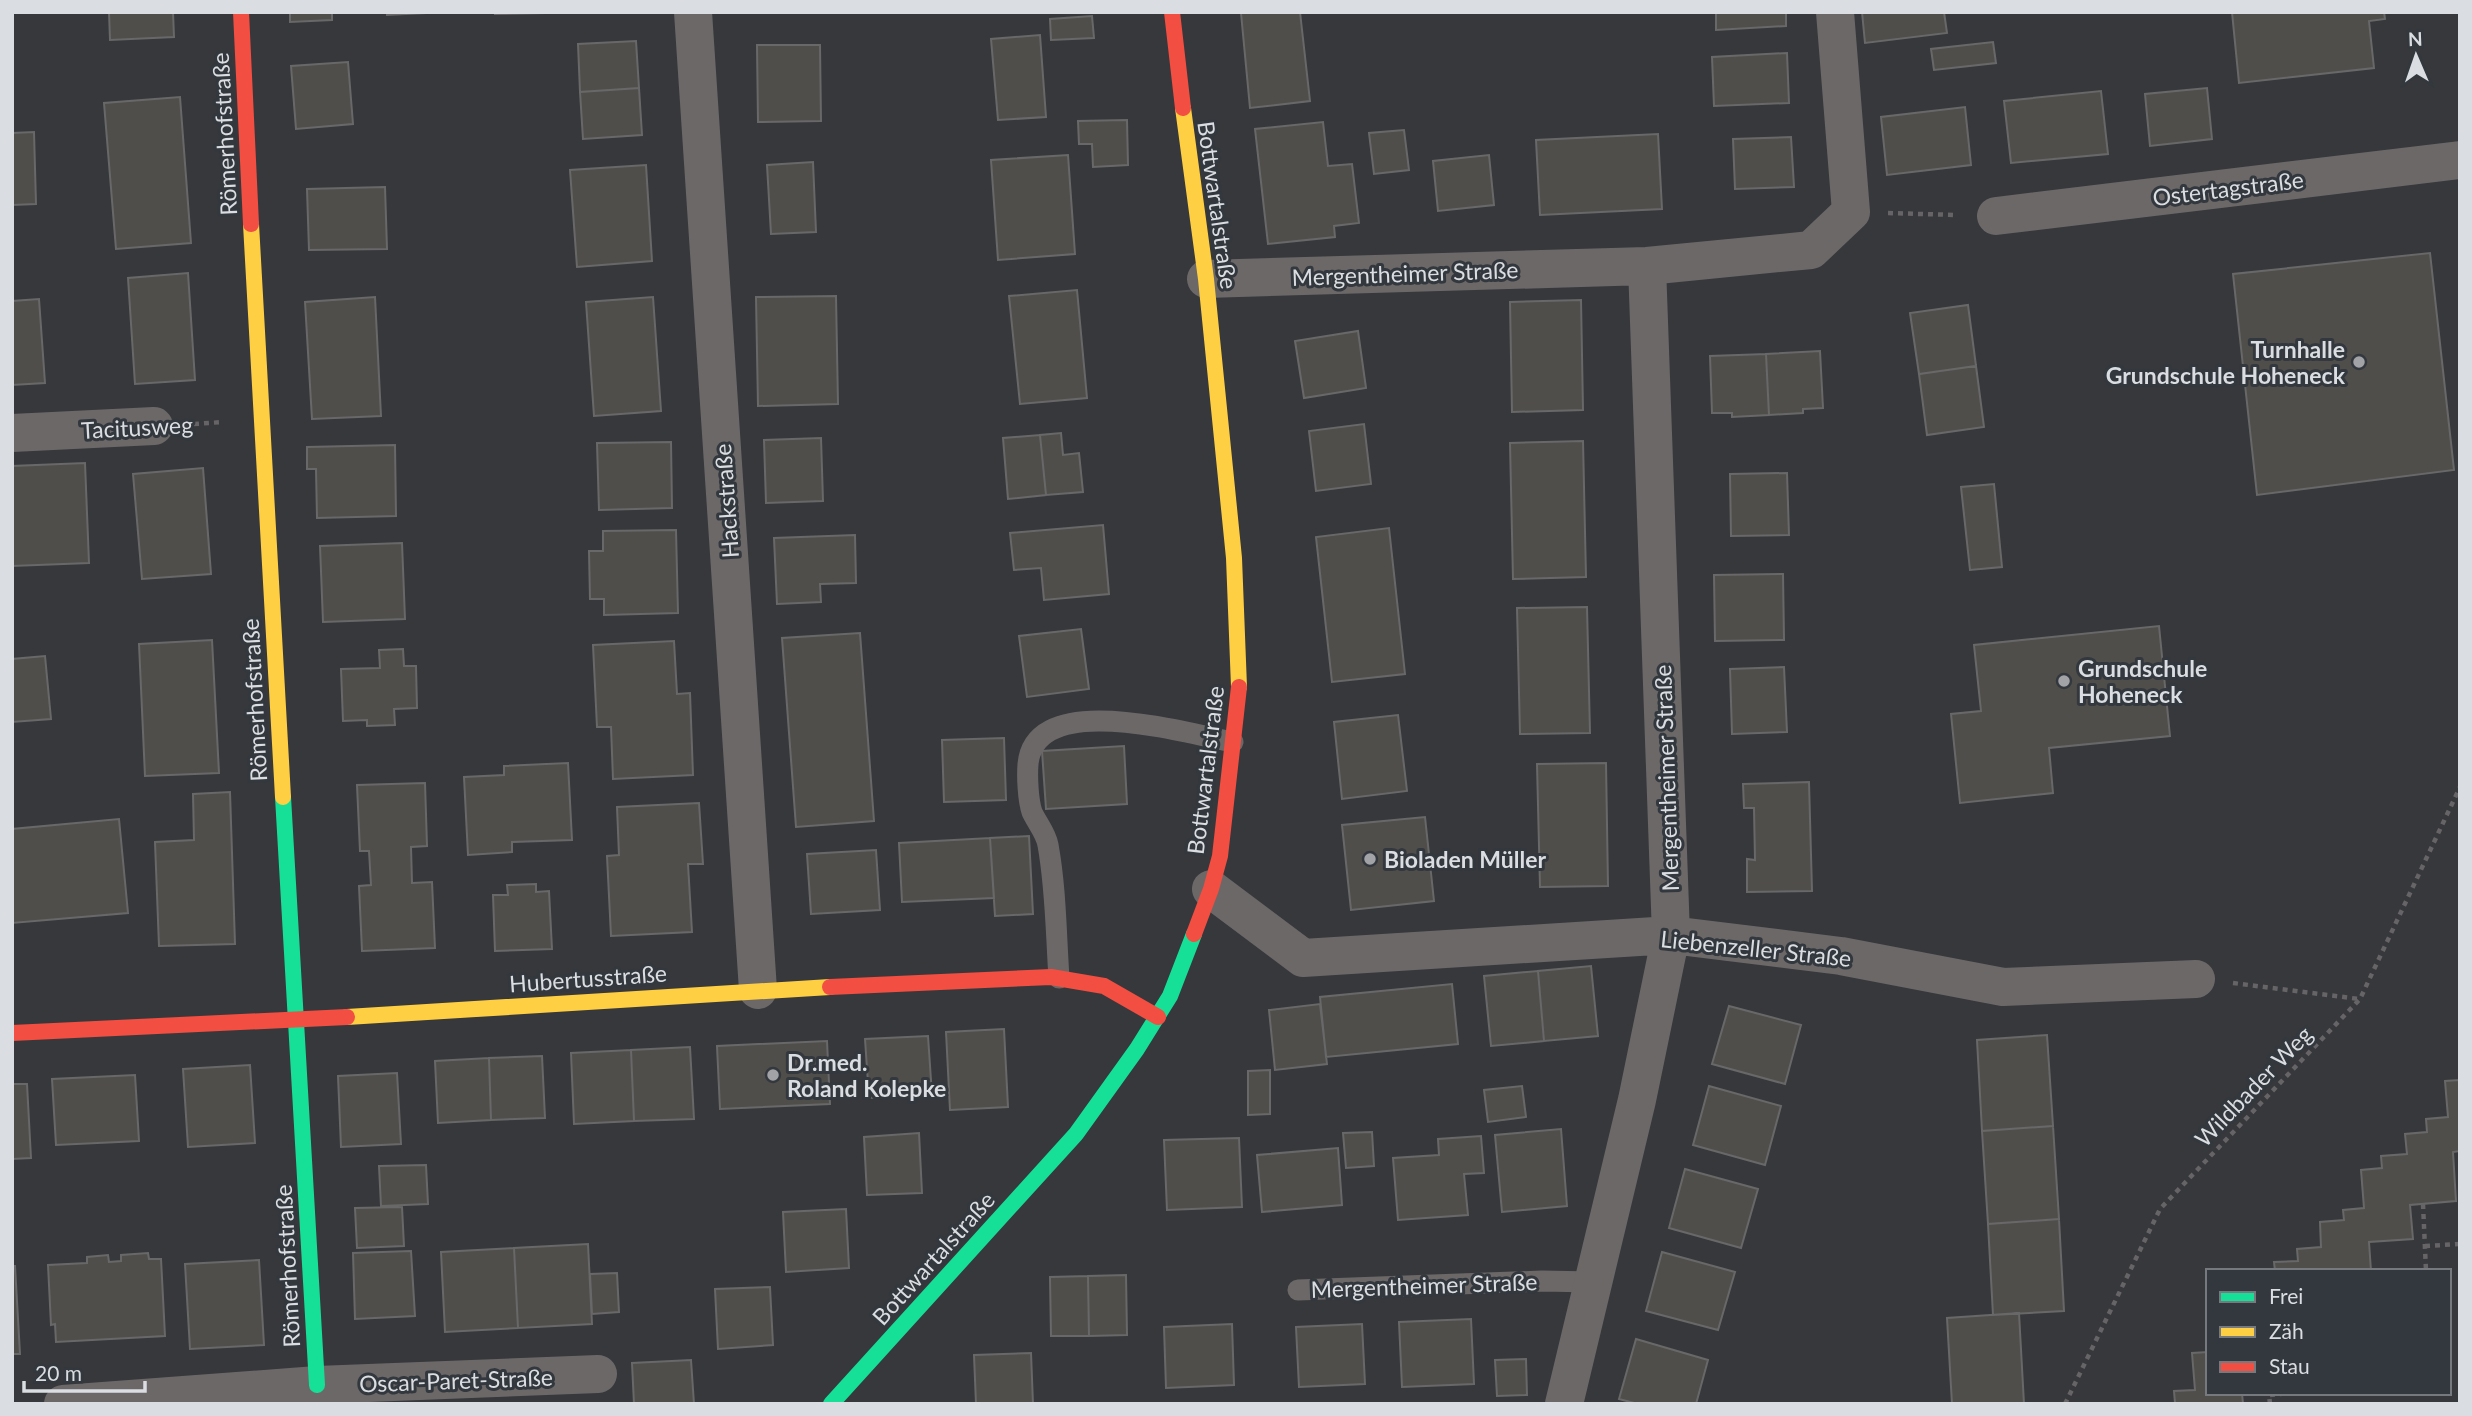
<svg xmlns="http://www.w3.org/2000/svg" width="2472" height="1416" font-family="Lato,sans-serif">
  <rect width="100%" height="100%" fill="#36383b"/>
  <path fill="#504e4a" stroke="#686868" stroke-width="2" d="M 109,12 L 173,12 L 174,37 L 110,40 Z
    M 290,12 L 332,12 L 332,20 L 290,22 Z
    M 387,12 L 447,12 L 387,15 Z
    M 495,12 L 545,12 L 545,13 L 495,14 Z
    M 1300,12 L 1310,101 L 1250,108 L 1241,13 Z
    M 1716,12 L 1786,12 L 1786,26 L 1716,30 Z
    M 1862,12 L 1944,12 L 1947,33 L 1865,43 Z
    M 2232,12 L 2384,12 L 2385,19 L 2369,21 L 2374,68 L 2239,83 Z
    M 1092,16 L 1094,38 L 1051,40 L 1050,19 Z
    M 1040,35 L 1046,117 L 998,120 L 991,39 Z
    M 636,41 L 639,88 L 580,92 L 578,44 Z
    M 1993,42 L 1996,63 L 1934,70 L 1931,49 Z
    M 757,45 L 820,45 L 821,121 L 758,122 Z
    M 1787,53 L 1789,103 L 1714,106 L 1712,57 Z
    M 348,62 L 353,124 L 296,129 L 291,66 Z
    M 639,88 L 642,135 L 583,139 L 580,92 Z
    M 2207,88 L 2212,139 L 2150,146 L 2145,94 Z
    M 2101,91 L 2108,154 L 2011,163 L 2004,101 Z
    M 180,97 L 191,243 L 116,249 L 104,103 Z
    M 1965,107 L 1971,165 L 1887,175 L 1881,117 Z
    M 1127,120 L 1128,165 L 1093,167 L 1092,144 L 1079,144 L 1078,121 Z
    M 1323,122 L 1328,166 L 1352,164 L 1359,223 L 1334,226 L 1335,237 L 1268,244 L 1255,129 Z
    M 1404,130 L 1409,170 L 1374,174 L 1369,133 Z
    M 34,132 L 36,204 L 12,205 L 12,133 Z
    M 1658,134 L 1662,209 L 1540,215 L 1536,140 Z
    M 1791,137 L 1794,187 L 1735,189 L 1733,139 Z
    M 1068,155 L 1075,254 L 998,260 L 991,160 Z
    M 1489,155 L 1494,205 L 1438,211 L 1433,161 Z
    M 813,162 L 816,232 L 771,234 L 767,165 Z
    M 646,165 L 652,261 L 577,267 L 570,170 Z
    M 385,187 L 387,249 L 309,250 L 307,189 Z
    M 2430,253 L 2454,470 L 2257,495 L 2233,274 Z
    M 188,273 L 195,380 L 135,384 L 128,278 Z
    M 1077,290 L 1087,398 L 1020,404 L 1009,296 Z
    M 836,296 L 838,404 L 758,406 L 756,297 Z
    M 375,297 L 381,416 L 312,419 L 305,302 Z
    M 653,297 L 661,411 L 594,416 L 586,302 Z
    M 39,299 L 45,383 L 12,385 L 12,301 Z
    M 1581,300 L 1583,410 L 1512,412 L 1510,302 Z
    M 1968,305 L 1976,366 L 1919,374 L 1910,313 Z
    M 1358,331 L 1366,388 L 1304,398 L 1295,341 Z
    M 1820,351 L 1823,408 L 1803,409 L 1803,413 L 1769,415 L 1766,354 Z
    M 1766,354 L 1769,415 L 1732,417 L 1732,413 L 1712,413 L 1710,356 Z
    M 1976,366 L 1984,427 L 1927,435 L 1919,374 Z
    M 1364,424 L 1371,484 L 1316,491 L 1309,431 Z
    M 1061,433 L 1063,455 L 1079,453 L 1083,492 L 1046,495 L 1040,435 Z
    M 1040,435 L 1046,495 L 1008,499 L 1003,438 Z
    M 821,438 L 823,501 L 766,503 L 764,440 Z
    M 1583,441 L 1586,577 L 1513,579 L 1510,443 Z
    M 671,442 L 672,508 L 599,510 L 597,443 Z
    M 395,445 L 396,516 L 317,518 L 316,469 L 307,469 L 307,447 Z
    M 85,463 L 89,563 L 12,566 L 12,466 Z
    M 203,468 L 211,574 L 142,579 L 133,474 Z
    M 1787,473 L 1789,535 L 1731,536 L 1730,474 Z
    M 1994,484 L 2002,567 L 1970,570 L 1961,487 Z
    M 1103,525 L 1109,594 L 1044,600 L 1041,568 L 1014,570 L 1010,533 Z
    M 1389,528 L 1405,674 L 1332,682 L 1316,537 Z
    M 676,530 L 678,613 L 604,615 L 604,599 L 590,599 L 589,551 L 603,551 L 603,531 Z
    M 855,535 L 856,583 L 820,584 L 821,602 L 777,604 L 774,538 Z
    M 402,543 L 405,619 L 323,622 L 320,546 Z
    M 1783,574 L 1784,640 L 1715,641 L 1714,575 Z
    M 1587,607 L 1590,733 L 1520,734 L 1517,608 Z
    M 2159,626 L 2170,736 L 2049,748 L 2053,793 L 1960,803 L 1951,714 L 1981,711 L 1974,645 Z
    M 1081,629 L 1089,689 L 1027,697 L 1019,636 Z
    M 860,633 L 874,821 L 796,827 L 782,638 Z
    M 212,640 L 219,773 L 145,776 L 139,644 Z
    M 674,641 L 677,694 L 690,693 L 693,775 L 613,779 L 611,727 L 597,727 L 593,645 Z
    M 403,649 L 404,666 L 416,666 L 417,708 L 394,709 L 395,725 L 367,726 L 367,720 L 343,721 L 341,669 L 380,668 L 379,650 Z
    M 45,656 L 51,719 L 12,722 L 12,659 Z
    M 1784,667 L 1787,732 L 1732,734 L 1730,669 Z
    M 1398,715 L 1407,791 L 1342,799 L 1334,722 Z
    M 1004,738 L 1006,800 L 944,802 L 942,740 Z
    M 1124,746 L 1127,804 L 1046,809 L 1042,751 Z
    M 568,763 L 572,840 L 512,842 L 512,852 L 468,855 L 464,777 L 504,775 L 504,766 Z
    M 1606,763 L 1608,886 L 1540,887 L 1537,764 Z
    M 1809,782 L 1812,891 L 1747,892 L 1747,859 L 1755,860 L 1754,808 L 1744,808 L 1743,784 Z
    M 425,783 L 427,846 L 411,847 L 412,883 L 432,882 L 435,948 L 362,951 L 359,886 L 371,885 L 369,851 L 360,851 L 357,785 Z
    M 230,792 L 235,944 L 159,946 L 155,842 L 194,840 L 193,794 Z
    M 699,803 L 703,864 L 688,864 L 692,932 L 611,936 L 607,856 L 619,855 L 617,807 Z
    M 1425,817 L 1434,901 L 1351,910 L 1342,825 Z
    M 119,819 L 128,913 L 12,923 L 12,829 Z
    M 1029,836 L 1033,914 L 995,916 L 990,838 Z
    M 990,838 L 994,898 L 902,902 L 899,843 Z
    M 876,850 L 880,910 L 811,914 L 807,854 Z
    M 536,884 L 536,892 L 549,891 L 552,949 L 495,951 L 493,895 L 508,895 L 507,885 Z
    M 1591,966 L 1598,1036 L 1544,1041 L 1538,971 Z
    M 1538,971 L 1544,1041 L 1491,1046 L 1484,976 Z
    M 1452,984 L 1458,1044 L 1326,1057 L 1320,997 Z
    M 1320,1004 L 1327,1064 L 1275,1070 L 1269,1010 Z
    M 1729,1006 L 1801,1025 L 1785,1084 L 1712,1064 Z
    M 1004,1029 L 1008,1107 L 950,1110 L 946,1032 Z
    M 2047,1035 L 2053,1126 L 1982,1131 L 1977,1040 Z
    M 928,1036 L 932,1095 L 869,1098 L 865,1039 Z
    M 827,1041 L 830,1104 L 720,1109 L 717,1046 Z
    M 690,1047 L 694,1119 L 634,1121 L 631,1050 Z
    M 631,1050 L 634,1121 L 574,1124 L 571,1053 Z
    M 542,1056 L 545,1118 L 491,1120 L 489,1058 Z
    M 489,1058 L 491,1120 L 438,1123 L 435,1061 Z
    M 250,1065 L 255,1143 L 188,1147 L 183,1069 Z
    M 1270,1070 L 1270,1114 L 1248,1115 L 1248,1071 Z
    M 397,1073 L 401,1144 L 341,1147 L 338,1076 Z
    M 135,1075 L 139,1141 L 56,1145 L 52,1079 Z
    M 2460,1080 L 2460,1151 L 2453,1152 L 2456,1201 L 2410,1205 L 2413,1239 L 2369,1242 L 2371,1271 L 2275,1271 L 2274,1262 L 2298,1261 L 2297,1249 L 2321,1247 L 2320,1222 L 2344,1220 L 2343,1210 L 2364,1208 L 2361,1170 L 2382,1168 L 2381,1156 L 2407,1154 L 2405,1134 L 2427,1132 L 2426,1119 L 2448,1117 L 2445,1081 Z
    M 12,1084 L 27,1084 L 31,1158 L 12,1159 Z
    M 1522,1086 L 1526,1117 L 1488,1122 L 1484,1090 Z
    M 1709,1086 L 1781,1106 L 1765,1165 L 1693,1145 Z
    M 2053,1126 L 2059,1219 L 1988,1224 L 1982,1131 Z
    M 1561,1129 L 1567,1206 L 1502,1212 L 1495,1135 Z
    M 1372,1132 L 1374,1166 L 1346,1168 L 1343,1133 Z
    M 919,1133 L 922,1193 L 867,1195 L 864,1137 Z
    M 1481,1136 L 1484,1173 L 1464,1174 L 1468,1215 L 1398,1220 L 1393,1158 L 1439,1155 L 1438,1139 Z
    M 1239,1138 L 1242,1207 L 1167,1210 L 1164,1140 Z
    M 1338,1148 L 1342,1205 L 1262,1212 L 1257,1155 Z
    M 426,1165 L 428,1204 L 381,1206 L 379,1166 Z
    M 1685,1169 L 1758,1189 L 1741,1248 L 1669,1228 Z
    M 402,1207 L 404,1246 L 357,1248 L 355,1208 Z
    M 846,1209 L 849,1268 L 786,1272 L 783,1212 Z
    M 2059,1219 L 2064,1311 L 1993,1315 L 1988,1224 Z
    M 588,1244 L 592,1324 L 518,1328 L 514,1248 Z
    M 514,1248 L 518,1328 L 445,1332 L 441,1252 Z
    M 411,1251 L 415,1316 L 355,1319 L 353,1253 Z
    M 1662,1252 L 1735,1272 L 1718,1330 L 1646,1311 Z
    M 148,1253 L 149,1259 L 161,1259 L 165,1336 L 56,1342 L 55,1324 L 51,1325 L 48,1265 L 87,1263 L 87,1257 L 108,1255 L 109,1262 L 121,1261 L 121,1255 Z
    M 259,1260 L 264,1345 L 190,1349 L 185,1264 Z
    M 12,1266 L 15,1266 L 20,1354 L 12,1354 Z
    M 617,1273 L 619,1312 L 592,1314 L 590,1274 Z
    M 1126,1275 L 1127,1335 L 1089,1336 L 1088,1276 Z
    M 1088,1276 L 1089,1336 L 1051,1336 L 1050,1277 Z
    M 770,1287 L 773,1345 L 718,1349 L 715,1289 Z
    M 2019,1313 L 2024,1404 L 1952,1404 L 1947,1318 Z
    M 1471,1319 L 1474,1384 L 1402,1387 L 1399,1322 Z
    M 1232,1324 L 1234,1385 L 1166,1388 L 1164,1327 Z
    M 1362,1324 L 1365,1384 L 1299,1387 L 1296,1327 Z
    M 1636,1339 L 1708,1360 L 1696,1404 L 1638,1404 L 1619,1399 Z
    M 2208,1352 L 2208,1393 L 2242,1393 L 2243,1404 L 2168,1404 L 2175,1403 L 2174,1391 L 2195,1390 L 2192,1353 Z
    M 1031,1353 L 1033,1404 L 976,1404 L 974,1355 Z
    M 1526,1359 L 1527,1395 L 1497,1396 L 1495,1360 Z
    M 691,1360 L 694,1404 L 634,1404 L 632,1363 Z"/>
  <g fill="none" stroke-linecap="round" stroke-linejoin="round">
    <path stroke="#666466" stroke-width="4.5" stroke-dasharray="5 5" stroke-linecap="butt" d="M 1888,213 L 1956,215
      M 194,424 L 223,422
      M 2233,983 L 2359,999
      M 2423,1204 L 2426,1271
      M 2425,1246 L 2460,1244
      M 2065,1404 L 2160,1209 L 2360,999 L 2460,787
      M 2270,1404 L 2269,1395 L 2289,1393"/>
    <path stroke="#6c6868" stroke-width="21" d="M 1059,978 C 1056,934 1056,889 1048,845 C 1046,833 1037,823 1032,812 C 1028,800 1027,777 1028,764 C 1035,688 1188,734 1233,742
      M 1298,1290 L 1542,1281 L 1593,1282"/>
    <path stroke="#6c6868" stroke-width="38" d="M 693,12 L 758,990
      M 1996,216 L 2460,160
      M 1206,279 L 1647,266 L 1811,250 L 1851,212 L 1835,12
      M 12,433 L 154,426
      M 1211,889 L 1303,958 L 1671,935 L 1841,956 L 2003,987 L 2196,979
      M 63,1404 L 317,1385 L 598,1374
      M 1564,1404 L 1637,1100 L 1671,935 L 1647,266"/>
    <path stroke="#16e098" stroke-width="16" d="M 283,797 L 317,1385
      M 831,1404 L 1076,1134 L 1137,1049 L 1170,996 L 1194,934"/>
    <path stroke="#ffcf43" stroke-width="16" d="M 1183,108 L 1206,279 L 1234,558 L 1239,687
      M 251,224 L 283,797
      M 347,1017 L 830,987"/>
    <path stroke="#f24e42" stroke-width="16" d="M 241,12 L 251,224
      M 1172,12 L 1183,108
      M 1194,934 L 1211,889 L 1220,856 L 1239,687
      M 830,987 L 1051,977 L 1104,986 L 1158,1017
      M 12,1033 L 347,1017"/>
  </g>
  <g fill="#a1a3a7" stroke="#33383e" stroke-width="2.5">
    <circle cx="2359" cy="362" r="7"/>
    <circle cx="2064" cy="681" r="7"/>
    <circle cx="1370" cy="859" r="7"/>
    <circle cx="773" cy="1075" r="7"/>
  </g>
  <g text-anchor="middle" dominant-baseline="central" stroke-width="6" stroke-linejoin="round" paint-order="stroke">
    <g font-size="23" fill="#dadde1" stroke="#33383e">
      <text transform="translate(224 134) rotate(-93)">Römerhofstraße</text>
      <text transform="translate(2228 188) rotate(-7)">Ostertagstraße</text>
      <text transform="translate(1218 205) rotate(82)">Bottwartalstraße</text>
      <text transform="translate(1405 273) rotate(-2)">Mergentheimer Straße</text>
      <text transform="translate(137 427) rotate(-3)">Tacitusweg</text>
      <text transform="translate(726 501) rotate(-94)">Hackstraße</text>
      <text transform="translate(254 700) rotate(-93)">Römerhofstraße</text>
      <text transform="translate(1205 770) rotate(-83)">Bottwartalstraße</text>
      <text transform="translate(1666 778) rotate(-92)">Mergentheimer Straße</text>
      <text transform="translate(1756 948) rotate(6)">Liebenzeller Straße</text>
      <text transform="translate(588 978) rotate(-4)">Hubertusstraße</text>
      <text transform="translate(2253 1086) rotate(-46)">Wildbader Weg</text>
      <text transform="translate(933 1258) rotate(-48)">Bottwartalstraße</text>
      <text transform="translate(287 1266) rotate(-93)">Römerhofstraße</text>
      <text transform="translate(1424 1285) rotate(-2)">Mergentheimer Straße</text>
      <text transform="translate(456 1380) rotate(-2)">Oscar-Paret-Straße</text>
    </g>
    <g font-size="23" font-weight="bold" fill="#dadde1" stroke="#33383e" text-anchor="start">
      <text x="2345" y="349" text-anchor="end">Turnhalle<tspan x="2345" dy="26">Grundschule Hoheneck</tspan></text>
      <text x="2078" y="668">Grundschule<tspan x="2078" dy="26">Hoheneck</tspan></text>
      <text x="1384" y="859">Bioladen Müller</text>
      <text x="787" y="1062">Dr.med.<tspan x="787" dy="26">Roland Kolepke</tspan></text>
    </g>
  </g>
  <rect width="2472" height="1416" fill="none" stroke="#dadde1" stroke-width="28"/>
  <rect x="2206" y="1269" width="245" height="126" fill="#33383e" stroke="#767a7f" stroke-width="2"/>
  <rect x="2220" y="1292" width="35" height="10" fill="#16e098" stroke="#767a7f" stroke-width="2"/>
  <text x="2269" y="1304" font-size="21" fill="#dadde1">Frei</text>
  <rect x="2220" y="1327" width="35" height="10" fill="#ffcf43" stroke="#767a7f" stroke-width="2"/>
  <text x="2269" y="1339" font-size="21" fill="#dadde1">Zäh</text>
  <rect x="2220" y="1362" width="35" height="10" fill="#f24e42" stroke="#767a7f" stroke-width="2"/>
  <text x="2269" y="1374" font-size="21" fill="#dadde1">Stau</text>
  <g transform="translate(2416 56) rotate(358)" stroke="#33383e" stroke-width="5" paint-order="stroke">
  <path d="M0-5L12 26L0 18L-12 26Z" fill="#dadde1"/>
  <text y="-10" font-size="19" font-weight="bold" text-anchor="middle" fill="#dadde1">N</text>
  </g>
  <path d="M24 1381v10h121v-10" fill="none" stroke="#dadde1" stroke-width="3.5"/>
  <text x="35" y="1381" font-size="21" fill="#dadde1" stroke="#33383e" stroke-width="5" paint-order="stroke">20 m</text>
</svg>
